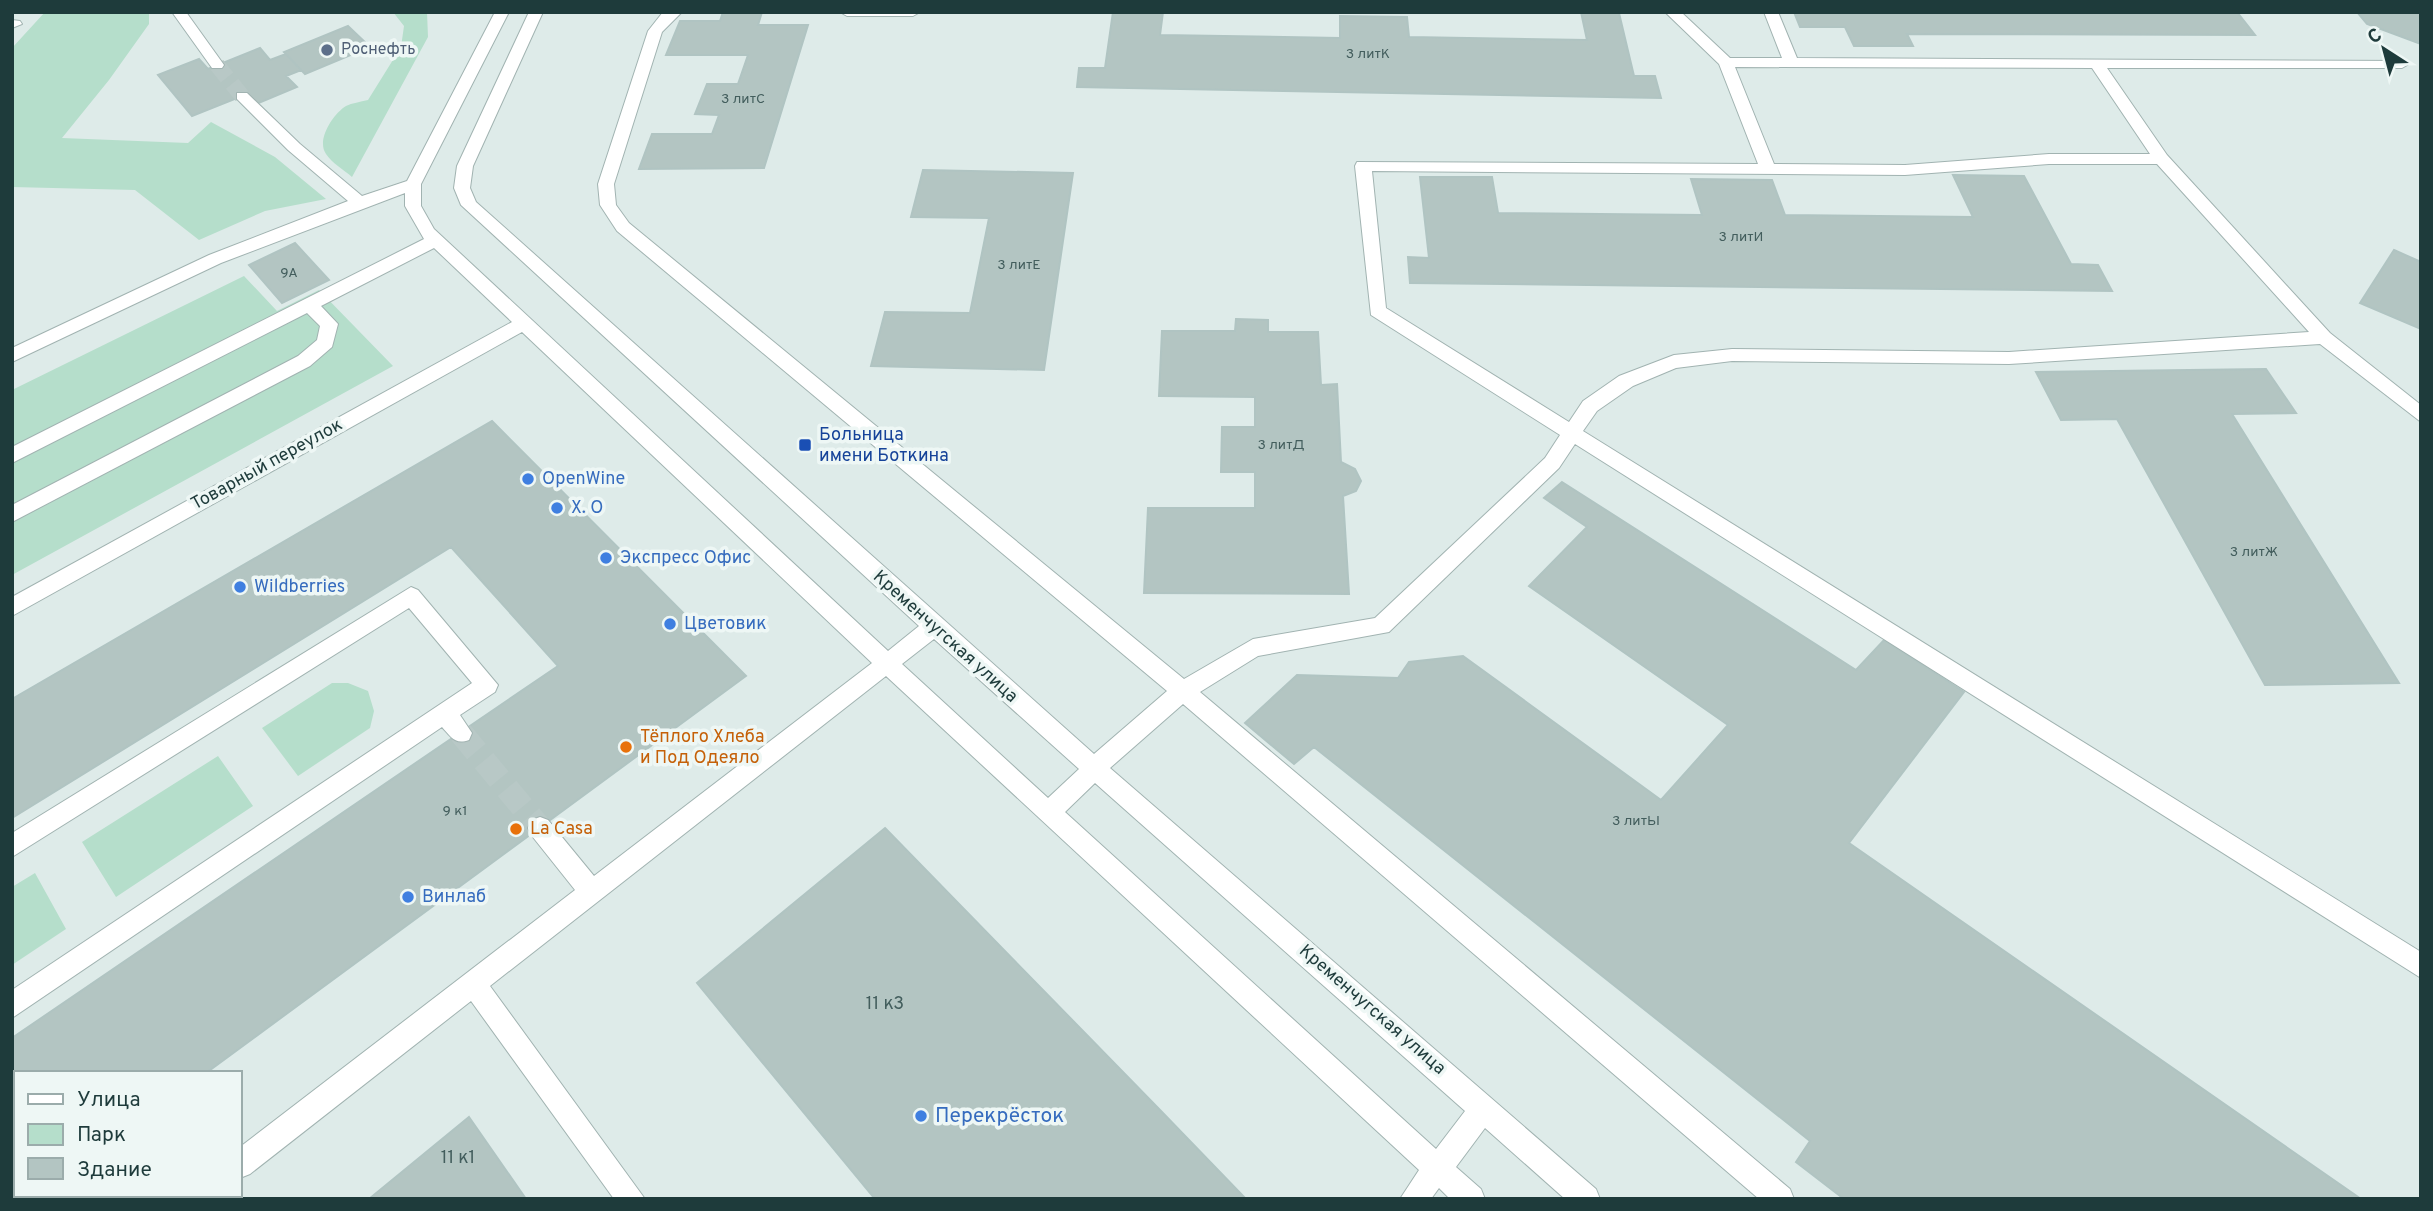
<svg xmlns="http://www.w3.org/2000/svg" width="2433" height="1211" font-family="Overpass,sans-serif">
  <rect width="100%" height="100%" fill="#deebe9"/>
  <path fill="#b5decb" d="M 45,12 L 149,12 L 149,24 L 109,80 L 62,138 L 188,143 L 211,122 L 275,157 L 326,199 L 265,211 L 199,240 L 135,190 L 12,187 L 12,48 Z
    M 393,12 L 427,12 L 428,37 L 352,177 C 344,170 332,163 326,154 C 316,140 333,114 346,106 C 352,103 360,102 368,100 L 401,47 L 404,26 Z
    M 244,276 L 277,311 L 319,290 L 393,366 L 12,575 L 12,390 Z
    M 332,683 L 348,683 L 368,691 L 374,711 L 370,728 L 298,776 L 262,728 Z
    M 218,756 L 253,806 L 116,897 L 82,842 Z
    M 35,873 L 66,929 L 12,965 L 12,887 Z"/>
  <path fill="#b3c5c2" stroke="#b0c4c2" stroke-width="2" d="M 723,12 L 762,12 L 758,25 L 808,25 L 764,168 L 639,169 L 652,134 L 712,134 L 719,115 L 695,114 L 707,84 L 738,84 L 748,55 L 666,55 L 680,21 L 720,21 Z
    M 1113,12 L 1163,12 L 1160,35 L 1340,38 L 1340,16 L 1407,17 L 1409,37 L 1587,40 L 1581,12 L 1619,13 L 1634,76 L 1655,76 L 1661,98 L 1077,87 L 1079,68 L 1105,68 Z
    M 1794,12 L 2237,12 L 2255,35 L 1907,34 L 1913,46 L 1854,46 L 1845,27 L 1800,27 Z
    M 2357,12 L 2421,12 L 2421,44 L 2367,24 Z
    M 348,26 L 370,47 L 305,74 L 284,52 Z
    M 260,48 L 270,60 L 286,54 L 301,70 L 286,76 L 297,87 L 256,104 L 247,94 L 192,116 L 158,75 L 199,59 L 208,69 Z
    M 923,170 L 1073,173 L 1044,370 L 871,366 L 885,312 L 970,313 L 989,218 L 911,217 Z
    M 1953,175 L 2024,176 L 2071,264 L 2098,265 L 2112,291 L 1410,283 L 1408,257 L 1429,258 L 1420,177 L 1492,177 L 1498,213 L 1702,215 L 1691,179 L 1772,180 L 1785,215 L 1973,217 Z
    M 295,243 L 329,280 L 282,303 L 249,265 Z
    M 2394,250 L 2421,262 L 2421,329 L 2360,303 Z
    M 1236,319 L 1268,320 L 1268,332 L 1318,332 L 1321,385 L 1337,384 L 1341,462 L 1355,469 L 1361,481 L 1356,491 L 1343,496 L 1349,594 L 1144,593 L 1148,508 L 1255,508 L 1255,472 L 1221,472 L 1222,427 L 1255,427 L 1255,397 L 1159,396 L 1162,331 L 1235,331 Z
    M 2266,369 L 2296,413 L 2232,414 L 2399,683 L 2265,685 L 2117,419 L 2061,420 L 2036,372 Z
    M 492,421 L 746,676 L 206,1073 L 16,1073 L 16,1195 L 39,1195 L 35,1199 L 12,1199 L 12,1038 L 558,666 L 451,547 L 12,818 L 12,699 Z
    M 1562,482 L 1856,670 L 1884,640 L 1964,692 L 1849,843 L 2361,1199 L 1844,1199 L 1796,1162 L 1810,1141 L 1314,747 L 1294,764 L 1245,723 L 1297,675 L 1398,678 L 1409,662 L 1463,656 L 1661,800 L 1728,725 L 1529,586 L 1587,527 L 1544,498 Z
    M 885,828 L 1161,1111 L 1246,1199 L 875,1199 L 697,983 Z
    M 469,1117 L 526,1199 L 369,1199 Z"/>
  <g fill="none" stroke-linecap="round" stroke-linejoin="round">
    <path stroke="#b8c8c6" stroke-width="16" stroke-dasharray="16 8" stroke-linecap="butt" d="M 217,65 L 242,96"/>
    <path stroke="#b8c8c6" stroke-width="24" stroke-dasharray="24 12" stroke-linecap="butt" d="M 461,733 L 540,828"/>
    <g stroke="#a1b3b1" stroke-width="2">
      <path id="minor" d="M 172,12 L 186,12 L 224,65 L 222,68 L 212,68 Z
        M 495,12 L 509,12 L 421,184 L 421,206 L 434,229 L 888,651 L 919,626 L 461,205 L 454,188 L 457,166 L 529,12 L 543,12 L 473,166 L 470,188 L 476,202 L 1094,754 L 1167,691 L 617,231 L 600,205 L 598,184 L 648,31 L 663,12 L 682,12 L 662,32 L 614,184 L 616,205 L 629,223 L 1184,679 L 1253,639 L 1375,618 L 1545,458 L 1560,435 L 1371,315 L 1355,166 L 1357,162 L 1758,164 L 1719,64 L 1665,12 L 1681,12 L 1730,58 L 1782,58 L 1764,12 L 1778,12 L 1797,58 L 2407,61 L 2409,64 L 2402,68 L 2107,68 L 2167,155 L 2330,333 L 2421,405 L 2421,422 L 2320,344 L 2009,364 L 1732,361 L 1676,368 L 1633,386 L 1597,411 L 1583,431 L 2421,952 L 2421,978 L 1575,444 L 1559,468 L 1389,632 L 1258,656 L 1200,692 L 1790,1189 L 1794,1199 L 1759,1199 L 1183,704 L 1110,768 L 1596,1189 L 1600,1199 L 1565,1199 L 1485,1128 L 1456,1167 L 1481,1189 L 1485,1199 L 1450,1199 L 1439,1188 L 1431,1199 L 1400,1199 L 1419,1170 L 886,676 L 490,986 L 645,1199 L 614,1199 L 471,1001 L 250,1174 L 240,1178 L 240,1147 L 575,890 L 532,836 L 528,828 L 532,820 L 540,817 L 548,820 L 594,876 L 872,663 L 522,332 L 12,616 L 12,597 L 512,322 L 434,248 L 321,306 L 338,324 L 332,347 L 310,366 L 12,522 L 12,505 L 298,356 L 317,340 L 320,326 L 307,313 L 12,463 L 12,447 L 424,239 L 405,206 L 405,193 L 221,263 L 12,362 L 12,348 L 209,255 L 348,201 L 288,150 L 237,99 L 237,93 L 247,93 L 300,144 L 362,196 L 407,181 ZM 1735,67 L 2092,68 L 2150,154 L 2049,154 L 1905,165 L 1774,164 ZM 2049,164 L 2157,164 L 2309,332 L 2009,352 L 1732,349 L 1674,355 L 1619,376 L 1583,401 L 1569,422 L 1386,308 L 1372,171 L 1905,175 ZM 934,639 L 1079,769 L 1048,798 L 902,664 ZM 1095,783 L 1465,1111 L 1436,1149 L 1065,812 Z
        M 840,12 L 920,12 L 913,16 L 847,16 Z
        M 12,20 L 20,21 L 22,24 L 12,28 Z
        M 411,587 L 418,590 L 498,685 L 495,692 L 460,715 L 472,733 L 469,740 C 455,745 451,737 442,727 L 12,1018 L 12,990 L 472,683 L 409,608 L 12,857 L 12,833 Z
        M 183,1195 L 214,1195 L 212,1199 L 181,1199 Z"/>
    </g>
    <use href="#minor" fill="#fff" fill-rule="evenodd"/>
  </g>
  <circle fill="#5c6f8a" stroke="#eef7f5" stroke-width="2.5" cx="327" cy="50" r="7"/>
  <rect fill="#1a4fb4" stroke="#eef7f5" stroke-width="2.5" x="798" y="438" width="14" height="14" rx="3.5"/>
  <g fill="#3f7fe0" stroke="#eef7f5" stroke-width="2.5">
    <circle cx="528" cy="479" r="7"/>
    <circle cx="557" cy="508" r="7"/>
    <circle cx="606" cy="558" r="7"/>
    <circle cx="240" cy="587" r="7"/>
    <circle cx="670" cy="624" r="7"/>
    <circle cx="408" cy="897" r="7"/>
    <circle cx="921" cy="1116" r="7"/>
  </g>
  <g fill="#e8710a" stroke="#eef7f5" stroke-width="2.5">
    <circle cx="626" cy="747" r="7"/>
    <circle cx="516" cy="829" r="7"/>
  </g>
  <g text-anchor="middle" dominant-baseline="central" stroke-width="7" stroke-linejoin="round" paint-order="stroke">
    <g font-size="14" fill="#435e5d">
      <text x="1368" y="54">3 литК</text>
      <text x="743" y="99">3 литС</text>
      <text x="1741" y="237">3 литИ</text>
      <text x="1019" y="265">3 литЕ</text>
      <text x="289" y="273">9А</text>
      <text x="1281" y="445">3 литД</text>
      <text x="2254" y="552">3 литЖ</text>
      <text x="455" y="811">9 к1</text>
      <text x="1636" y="821">3 литЫ</text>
    </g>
    <g font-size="16" fill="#4e5e75" stroke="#eef7f5" text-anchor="start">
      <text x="341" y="50">Роснефть</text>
    </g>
    <g font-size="18" fill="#164399" stroke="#eef7f5" text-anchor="start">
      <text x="819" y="435">Больница<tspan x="819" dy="21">имени Боткина</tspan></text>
    </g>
    <g font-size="18" fill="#1e3b3b" stroke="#eef7f5">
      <text transform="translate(267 465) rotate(-29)">Товарный переулок</text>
      <text transform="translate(945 637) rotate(42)">Кременчугская улица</text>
      <text transform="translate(1372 1010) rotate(41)">Кременчугская улица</text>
    </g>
    <g font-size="18" fill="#366cbe" stroke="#eef7f5" text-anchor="start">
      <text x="542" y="479">OpenWine</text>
      <text x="571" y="508">X. O</text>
      <text x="620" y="558">Экспресс Офис</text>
      <text x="254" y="587">Wildberries</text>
      <text x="684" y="624">Цветовик</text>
      <text x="422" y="897">Винлаб</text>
    </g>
    <g font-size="18" fill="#c56008" stroke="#eef7f5" text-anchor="start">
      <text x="640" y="737">Тёплого Хлеба<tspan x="640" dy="21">и Под Одеяло</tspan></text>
      <text x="530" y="829">La Casa</text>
    </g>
    <g font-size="18" fill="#435e5d">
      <text x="885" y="1004">11 к3</text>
      <text x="458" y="1158">11 к1</text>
    </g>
    <g font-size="21" fill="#366cbe" stroke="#eef7f5" text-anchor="start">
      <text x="935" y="1116">Перекрёсток</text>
    </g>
  </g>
  <rect width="2433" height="1211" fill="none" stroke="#1e3b3b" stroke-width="28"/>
  <rect x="14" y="1071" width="228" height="126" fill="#eef7f5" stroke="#9bacab" stroke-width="2"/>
  <rect x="28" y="1094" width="35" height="10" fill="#ffffff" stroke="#9bacab" stroke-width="2"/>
  <text x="77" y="1106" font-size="21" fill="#1e3b3b">Улица</text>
  <rect x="28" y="1124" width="35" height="21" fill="#b5decb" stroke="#9bacab" stroke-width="2"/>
  <text x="77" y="1141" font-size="21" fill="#1e3b3b">Парк</text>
  <rect x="28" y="1158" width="35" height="21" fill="#b3c5c2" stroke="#9bacab" stroke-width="2"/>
  <text x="77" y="1176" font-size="21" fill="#1e3b3b">Здание</text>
  <g transform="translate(2384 49) rotate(324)" stroke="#eef7f5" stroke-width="5" paint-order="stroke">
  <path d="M0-5L12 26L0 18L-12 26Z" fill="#1e3b3b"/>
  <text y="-10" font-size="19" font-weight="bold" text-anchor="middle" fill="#1e3b3b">С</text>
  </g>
</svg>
